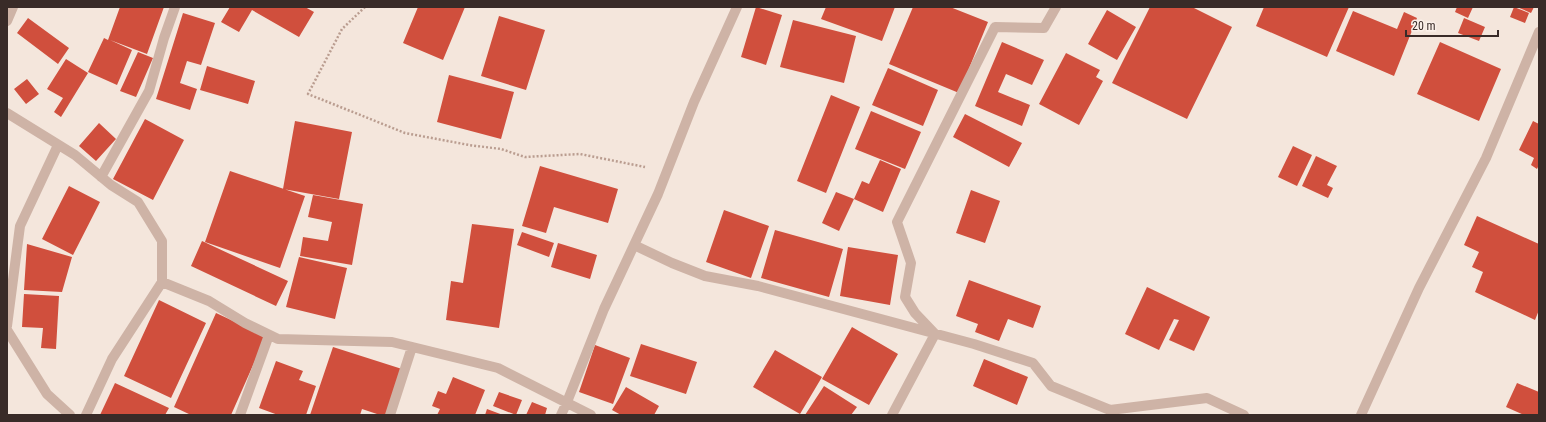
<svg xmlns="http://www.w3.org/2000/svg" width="1546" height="422" font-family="'Roboto Condensed',sans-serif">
  <rect width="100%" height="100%" fill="#f4e6dc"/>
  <path fill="#d04f3d" d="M 120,7 L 164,7 L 147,54 L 110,40 L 132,50 L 117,85 L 88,72 L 104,38 L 108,40 Z
    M 230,7 L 305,7 L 314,12 L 299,37 L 252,10 L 239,32 L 221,22 Z
    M 418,7 L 465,7 L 443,60 L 403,43 Z
    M 756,7 L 782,15 L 766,65 L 741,57 Z
    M 826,7 L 895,7 L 882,41 L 821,19 Z
    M 913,7 L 950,7 L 988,22 L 959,93 L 889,64 Z
    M 1150,7 L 1192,7 L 1232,27 L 1187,119 L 1112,83 Z
    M 1264,7 L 1349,7 L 1327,57 L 1256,26 Z
    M 1457,7 L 1473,7 L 1468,18 L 1455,12 Z
    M 1514,7 L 1529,13 L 1525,23 L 1510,17 Z
    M 1517,7 L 1534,7 L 1531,13 Z
    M 1107,10 L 1136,27 L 1117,60 L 1088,44 Z
    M 1353,11 L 1397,29 L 1404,12 L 1417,18 L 1394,76 L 1336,51 Z
    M 183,13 L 215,23 L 201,65 L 187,61 L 180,83 L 197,89 L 190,110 L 156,99 Z
    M 499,16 L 545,30 L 526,90 L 481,76 Z
    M 28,18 L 69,48 L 58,64 L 17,33 Z
    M 1464,18 L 1485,27 L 1479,41 L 1458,33 Z
    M 793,20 L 856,36 L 844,83 L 780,67 Z
    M 1002,42 L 1044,60 L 1032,85 L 1006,74 L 998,92 L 1030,105 L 1022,126 L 975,106 Z
    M 1440,42 L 1501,69 L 1479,121 L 1417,94 Z
    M 138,52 L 153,58 L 136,97 L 120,91 Z
    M 1066,53 L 1100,70 L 1096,77 L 1103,81 L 1079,125 L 1039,104 Z
    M 66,59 L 88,73 L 61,117 L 54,112 L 63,98 L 47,89 Z
    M 207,66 L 255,81 L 248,104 L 200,90 Z
    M 888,68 L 938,90 L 923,126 L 872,105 Z
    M 449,75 L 514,92 L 501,139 L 437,122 Z
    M 27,79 L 39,94 L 26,104 L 14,89 Z
    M 831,95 L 860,107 L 826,193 L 797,181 Z
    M 871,111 L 921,132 L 905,169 L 855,149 Z
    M 965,114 L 1022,143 L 1009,167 L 953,137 Z
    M 145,119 L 184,140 L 153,200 L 113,179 Z
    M 295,121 L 352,132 L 339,199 L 283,189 Z
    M 1533,121 L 1539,124 L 1539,165 L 1537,169 L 1531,165 L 1534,158 L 1519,150 Z
    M 99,123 L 116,139 L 96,161 L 79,146 Z
    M 1293,146 L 1312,155 L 1297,186 L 1278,177 Z
    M 1316,156 L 1337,166 L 1327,185 L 1333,188 L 1328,198 L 1302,186 Z
    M 880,160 L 901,169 L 883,212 L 854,199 L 862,181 L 869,184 Z
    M 540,166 L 618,189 L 608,223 L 554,207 L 546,233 L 522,226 Z
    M 230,171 L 305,196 L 280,268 L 205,242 Z
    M 69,186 L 100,202 L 73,255 L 42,239 Z
    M 971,190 L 1000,201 L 985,243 L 956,233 Z
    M 836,192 L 854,199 L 839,231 L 822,223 Z
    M 313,195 L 363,204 L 352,265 L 300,256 L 303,237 L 328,241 L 332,222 L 308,217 Z
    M 724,210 L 769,226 L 751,278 L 706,262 Z
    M 1477,216 L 1539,244 L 1539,310 L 1535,320 L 1475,292 L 1483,272 L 1472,267 L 1479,252 L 1464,245 Z
    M 472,224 L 514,229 L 499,328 L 446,320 L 451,281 L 463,283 Z
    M 775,230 L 843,249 L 829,297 L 761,278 Z
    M 522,232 L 554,243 L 549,257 L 517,245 Z
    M 202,241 L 288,281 L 276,306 L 191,266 Z
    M 558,243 L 597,255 L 590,279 L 551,267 Z
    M 27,244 L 72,257 L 62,292 L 24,290 Z
    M 848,247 L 898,255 L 890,305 L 840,296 Z
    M 299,257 L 347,268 L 335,319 L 286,307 Z
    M 969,280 L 1041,306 L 1033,328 L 1008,319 L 999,341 L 975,332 L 978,324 L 956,316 Z
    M 1147,287 L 1210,317 L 1194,351 L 1169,340 L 1179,320 L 1174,319 L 1159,350 L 1125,334 Z
    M 24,294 L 59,296 L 56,349 L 41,348 L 43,328 L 22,327 Z
    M 159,300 L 206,323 L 171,398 L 124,376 Z
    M 216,313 L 266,336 L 231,415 L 191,415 L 174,407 Z
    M 852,327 L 898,354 L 869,405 L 822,379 Z
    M 641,344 L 697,362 L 686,394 L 630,376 Z
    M 595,345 L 630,358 L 613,404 L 579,392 Z
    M 333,347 L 402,369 L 387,415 L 380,415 L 362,409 L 360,415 L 310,415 Z
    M 775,350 L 822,377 L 800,414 L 753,387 Z
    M 984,359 L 1028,377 L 1017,405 L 973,386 Z
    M 276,361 L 303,371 L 299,380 L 316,386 L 306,415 L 278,415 L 259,408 Z
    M 453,377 L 485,390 L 475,415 L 437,415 L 440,409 L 432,406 L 438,391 L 446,394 Z
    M 115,383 L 169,408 L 165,415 L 100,415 Z
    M 1517,383 L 1539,392 L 1539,415 L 1524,415 L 1506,407 Z
    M 824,386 L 857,407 L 851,415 L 805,415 Z
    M 626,387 L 659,406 L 654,415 L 621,415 L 612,410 Z
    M 499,392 L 522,400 L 516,415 L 493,406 Z
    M 532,402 L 547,408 L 545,415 L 526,415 Z
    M 487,409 L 503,415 L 485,415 Z"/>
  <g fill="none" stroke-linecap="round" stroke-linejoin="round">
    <path stroke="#ba9d90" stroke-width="2.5" stroke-dasharray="2 2" stroke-linecap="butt" d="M 365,7 L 342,29 L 308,94 L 405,133 L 469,145 L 501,149 L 525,157 L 580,154 L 645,167"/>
    <path stroke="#ceb3a6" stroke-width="10" d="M 7,21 L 13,7
      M 7,113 L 75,155 L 111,185 L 138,202 L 162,241 L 162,282 L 209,301 L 245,323 L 278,339 L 392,342 L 498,368 L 591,415
      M 101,177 L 149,91 L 164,38 L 175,7
      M 634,245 L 672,263 L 705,276 L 758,286 L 974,344 L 1033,363 L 1051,386 L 1110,410 L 1207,398 L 1244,415
      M 7,326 L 20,226 L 58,145
      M 7,330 L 47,394 L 70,415
      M 86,415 L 112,359 L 162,282
      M 240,415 L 269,335
      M 390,415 L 412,347
      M 561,415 L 567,402 L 604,309 L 658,194 L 694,102 L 737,7
      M 892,415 L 935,334 L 915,313 L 905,297 L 911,263 L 897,222 L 995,27 L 1044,28 L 1056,7
      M 1361,415 L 1419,288 L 1486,158 L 1539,32"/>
  </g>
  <rect width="1546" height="422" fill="none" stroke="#392b28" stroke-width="16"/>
  <path d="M1406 30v6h92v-6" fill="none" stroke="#392b28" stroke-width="2"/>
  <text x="1412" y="30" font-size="12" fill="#392b28" stroke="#fbf0e9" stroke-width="3" paint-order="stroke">20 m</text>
</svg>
